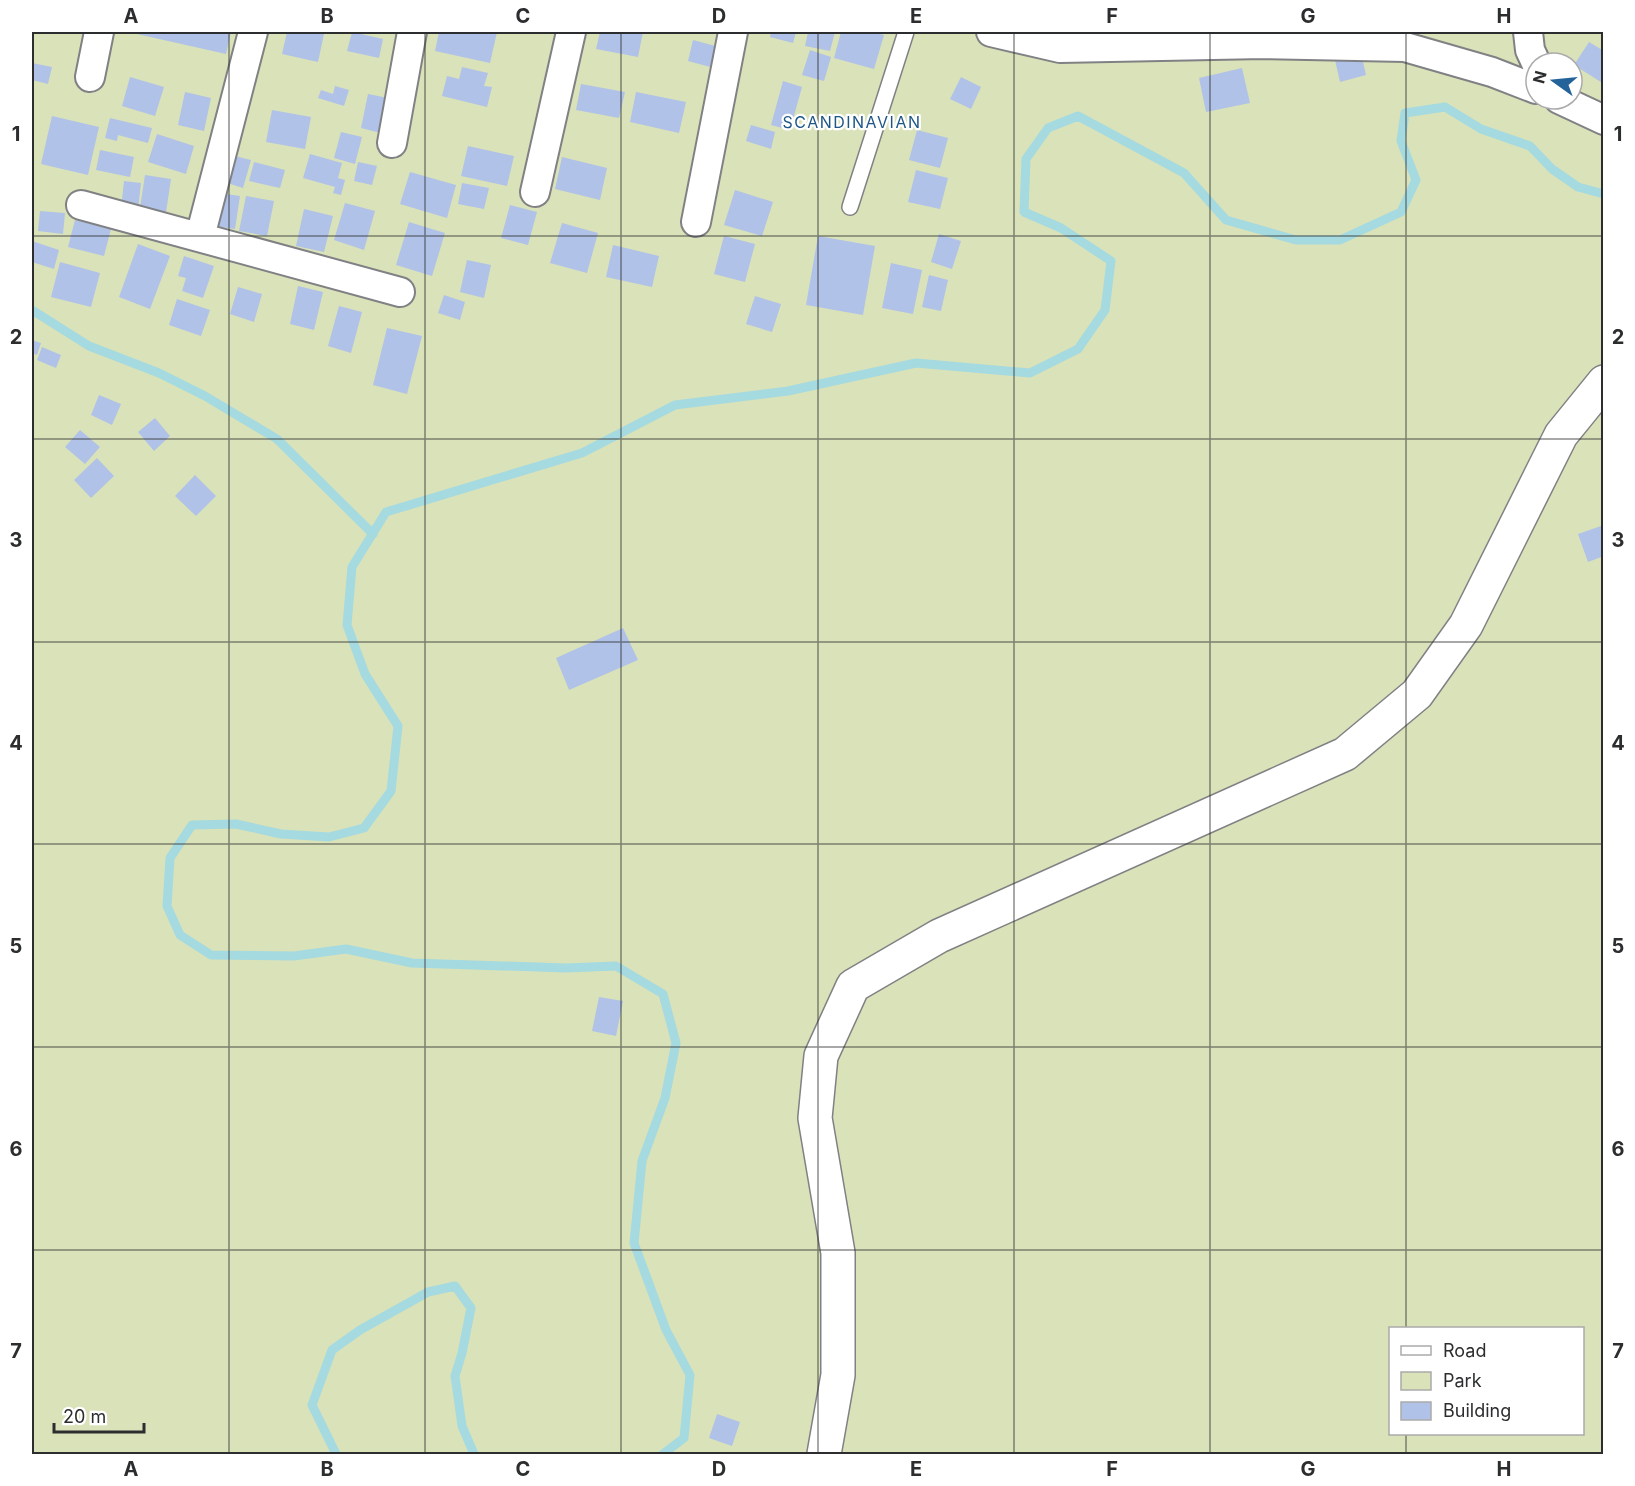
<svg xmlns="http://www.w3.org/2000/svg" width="1635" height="1486" font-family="Inter,sans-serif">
  <rect width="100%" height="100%" fill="#f1f3f6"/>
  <path fill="#dae2b9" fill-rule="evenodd" d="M 32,32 L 1603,32 L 1603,1454 L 32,1454 ZM 1536,63 L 1572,63 L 1572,99 L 1536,99 ZM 1390,1328 L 1582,1328 L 1582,1434 L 1390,1434 Z"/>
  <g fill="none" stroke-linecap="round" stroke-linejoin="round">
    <path stroke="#a5dae0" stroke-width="9" d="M 32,310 L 89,346 L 159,373 L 205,396 L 277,439 L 373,534
      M 336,1454 L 312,1405 L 332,1350 L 360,1330 L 428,1292 L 455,1286 L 471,1308 L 462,1353 L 455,1376 L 462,1426 L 474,1454
      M 663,1454 L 684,1438 L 690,1375 L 666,1330 L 634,1243 L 642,1161 L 665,1098 L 676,1043 L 663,994 L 616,966 L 566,968 L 412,963 L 346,949 L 294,956 L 211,955 L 180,935 L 167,906 L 170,858 L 192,825 L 236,824 L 281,834 L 329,837 L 364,828 L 391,791 L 398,726 L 365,674 L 347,625 L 352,567 L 386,512 L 582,453 L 675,405 L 788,391 L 916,363 L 1030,373 L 1078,349 L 1105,310 L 1111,261 L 1061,228 L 1024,212 L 1026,159 L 1048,128 L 1078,116 L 1184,173 L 1226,220 L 1296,240 L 1340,240 L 1401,212 L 1416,180 L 1401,141 L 1405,113 L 1445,107 L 1481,129 L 1530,146 L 1552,169 L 1578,187 L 1604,194"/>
  </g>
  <path fill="#b0c2e7" d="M 128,32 L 231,32 L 226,54 Z
    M 287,32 L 313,32 L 324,34 L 318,62 L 282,54 Z
    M 352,32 L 383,39 L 379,58 L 347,51 Z
    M 439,32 L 497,32 L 490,63 L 435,51 Z
    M 600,32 L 643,32 L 638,57 L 596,49 Z
    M 771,32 L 796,32 L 793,43 L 770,37 Z
    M 808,32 L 835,32 L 830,51 L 805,46 Z
    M 841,32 L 873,32 L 884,35 L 874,69 L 834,58 Z
    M 693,40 L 719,47 L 714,68 L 688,61 Z
    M 1589,42 L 1604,51 L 1604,84 L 1574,65 Z
    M 810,50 L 831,57 L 824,81 L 802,75 Z
    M 1361,53 L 1366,75 L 1340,82 L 1335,60 Z
    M 32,63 L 52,67 L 48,84 L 32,80 Z
    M 462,67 L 488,73 L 484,86 L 492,87 L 487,107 L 442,96 L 447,76 L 459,79 Z
    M 1242,68 L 1250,103 L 1206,112 L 1199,78 Z
    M 130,77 L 164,87 L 155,116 L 122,106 Z
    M 961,77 L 981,87 L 971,109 L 950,99 Z
    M 783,81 L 802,87 L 790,130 L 771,125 Z
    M 581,84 L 625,92 L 619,118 L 576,110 Z
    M 335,86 L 349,90 L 344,106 L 318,98 L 321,90 L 333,94 Z
    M 185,92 L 211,98 L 204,131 L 178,125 Z
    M 636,92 L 686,102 L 679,133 L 630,122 Z
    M 368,94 L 393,99 L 385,134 L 361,128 Z
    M 272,110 L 311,117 L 305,149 L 266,142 Z
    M 52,116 L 99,127 L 88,175 L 41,164 Z
    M 110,118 L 152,128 L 148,143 L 118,135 L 117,141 L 105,138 Z
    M 751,125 L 775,132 L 771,149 L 746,141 Z
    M 917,130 L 948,138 L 940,168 L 909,160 Z
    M 341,132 L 362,137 L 355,164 L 334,158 Z
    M 157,134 L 194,146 L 186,174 L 148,162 Z
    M 468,146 L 514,156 L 507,186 L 461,176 Z
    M 100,150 L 134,157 L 130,177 L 96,170 Z
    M 310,154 L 342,163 L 338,178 L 345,180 L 341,195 L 333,193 L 335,187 L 303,178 Z
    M 231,155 L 251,160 L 243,188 L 224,182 Z
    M 562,157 L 607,168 L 600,200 L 555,189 Z
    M 254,162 L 285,170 L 280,188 L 249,181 Z
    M 358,162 L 377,166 L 372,185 L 354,181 Z
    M 916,170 L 948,178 L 940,209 L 908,202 Z
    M 410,172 L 456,185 L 447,218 L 400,204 Z
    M 145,175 L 171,179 L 165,219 L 139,214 Z
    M 124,181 L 141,183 L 138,210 L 121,209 Z
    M 462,183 L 489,188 L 484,209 L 458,204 Z
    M 735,190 L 773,202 L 762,236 L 724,225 Z
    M 219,193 L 240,196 L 235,229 L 214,226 Z
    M 246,196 L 274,201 L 267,236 L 239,231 Z
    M 345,203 L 375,211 L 364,250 L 334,240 Z
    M 510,205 L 537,212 L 528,245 L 501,238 Z
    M 304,209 L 333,216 L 324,252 L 296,246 Z
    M 40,211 L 65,213 L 63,234 L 38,231 Z
    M 75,220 L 111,229 L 104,256 L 68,247 Z
    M 409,222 L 445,233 L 432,276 L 396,265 Z
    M 562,223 L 598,233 L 587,273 L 550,263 Z
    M 939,234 L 961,241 L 952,269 L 931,262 Z
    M 724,236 L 755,244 L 745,282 L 714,274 Z
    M 818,236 L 875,246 L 863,315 L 806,305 Z
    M 32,241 L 59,250 L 54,269 L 32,262 Z
    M 138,244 L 170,256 L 150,309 L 119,297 Z
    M 613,245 L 659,256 L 652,287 L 606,277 Z
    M 184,256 L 214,266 L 203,298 L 182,291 L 186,278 L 178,276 Z
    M 467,260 L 491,265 L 484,298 L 460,292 Z
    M 60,262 L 100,273 L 91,307 L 51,297 Z
    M 891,263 L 922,270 L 913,314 L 882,308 Z
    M 929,275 L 948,280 L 941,311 L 922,307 Z
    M 298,286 L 323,292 L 314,330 L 290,324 Z
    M 238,287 L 262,294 L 254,322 L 230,314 Z
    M 444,295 L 465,302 L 460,320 L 438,313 Z
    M 755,296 L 781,304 L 772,332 L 746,324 Z
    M 177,299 L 210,310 L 201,336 L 169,325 Z
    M 339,306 L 362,312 L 351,353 L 328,346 Z
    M 387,328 L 422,336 L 407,394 L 373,385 Z
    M 32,340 L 41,343 L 37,355 L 32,353 Z
    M 42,347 L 61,355 L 56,368 L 37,360 Z
    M 99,395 L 121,404 L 112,425 L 91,415 Z
    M 155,418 L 170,436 L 154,451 L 138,432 Z
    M 80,430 L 100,447 L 85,464 L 65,447 Z
    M 97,458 L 114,476 L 91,498 L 74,480 Z
    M 195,475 L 216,496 L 196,516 L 175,496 Z
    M 1604,525 L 1604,556 L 1588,562 L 1578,534 Z
    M 623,628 L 638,660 L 569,690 L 556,658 Z
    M 599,997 L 623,1001 L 616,1036 L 592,1031 Z
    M 717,1414 L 740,1422 L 732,1446 L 709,1438 Z"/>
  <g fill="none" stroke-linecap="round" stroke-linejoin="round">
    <g stroke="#808184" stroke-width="18">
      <path id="lane" d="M 850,207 L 906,32"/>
    </g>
    <g stroke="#808184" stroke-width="32">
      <path id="street" d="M 991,32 L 1060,48 L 1264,44 L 1405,47 L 1492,72 L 1536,89
        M 1528,32 L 1530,50 L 1536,63
        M 90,77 L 99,32
        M 1559,99 L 1604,120
        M 392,143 L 412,32
        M 535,192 L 571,32
        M 81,205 L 400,292
        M 696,222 L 733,32
        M 200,237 L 253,32"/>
    </g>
    <g stroke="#808184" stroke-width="36">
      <path id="secondary" d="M 824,1454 L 838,1375 L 838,1253 L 815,1118 L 821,1056 L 853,986 L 939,936 L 1345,754 L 1417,694 L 1466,625 L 1561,435 L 1604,382"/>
    </g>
    <use href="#lane" stroke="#fff" stroke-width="15"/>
    <use href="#street" stroke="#fff" stroke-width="28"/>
    <use href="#secondary" stroke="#fff" stroke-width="33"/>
  </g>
  <path fill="none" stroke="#2c2d2e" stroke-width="1.5" stroke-opacity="0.55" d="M 229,32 L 229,1454M 425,32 L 425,1454M 621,32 L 621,1454M 818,32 L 818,1454M 1014,32 L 1014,1454M 1210,32 L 1210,1454M 1406,32 L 1406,1328M 32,236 L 1604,236M 32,439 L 1604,439M 32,642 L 1604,642M 32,844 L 1604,844M 32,1047 L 1604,1047M 32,1250 L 1604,1250M 1406,1434 L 1406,1454"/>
  <g text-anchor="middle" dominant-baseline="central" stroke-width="4.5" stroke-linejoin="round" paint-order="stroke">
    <g font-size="16" letter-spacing="1.5" fill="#1d5687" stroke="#fff">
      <text x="852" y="122">SCANDINAVIAN</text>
    </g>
  </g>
  <rect width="1635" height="1486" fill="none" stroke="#ffffff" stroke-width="66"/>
  <rect x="1389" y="1327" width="195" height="108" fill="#ffffff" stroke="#ababab" stroke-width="1.5"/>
  <rect x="1401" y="1346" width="30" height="9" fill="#ffffff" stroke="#ababab" stroke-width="1.5"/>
  <text x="1443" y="1357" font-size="18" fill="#2c2d2e">Road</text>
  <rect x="1401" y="1372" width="30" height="18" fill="#dae2b9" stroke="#ababab" stroke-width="1.5"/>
  <text x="1443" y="1387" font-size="18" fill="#2c2d2e">Park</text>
  <rect x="1401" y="1402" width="30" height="18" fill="#b0c2e7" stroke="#ababab" stroke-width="1.5"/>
  <text x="1443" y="1417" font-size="18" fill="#2c2d2e">Building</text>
  <g transform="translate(1554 81) rotate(285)"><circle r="28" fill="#ffffff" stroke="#ababab" stroke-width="1.5"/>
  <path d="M0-4.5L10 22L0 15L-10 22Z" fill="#246399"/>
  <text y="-9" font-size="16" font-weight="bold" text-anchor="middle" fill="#2c2d2e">N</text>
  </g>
  <path d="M54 1423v9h90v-9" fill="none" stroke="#2c2d2e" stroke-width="3"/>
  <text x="63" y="1423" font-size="18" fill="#2c2d2e" stroke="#ffffff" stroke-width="4.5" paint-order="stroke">20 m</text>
  <rect x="33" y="33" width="1569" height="1420" fill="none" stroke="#2c2d2e" stroke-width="2"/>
  <g font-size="20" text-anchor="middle" font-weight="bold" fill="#2c2d2e">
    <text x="131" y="23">A</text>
    <text x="327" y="23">B</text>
    <text x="523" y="23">C</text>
    <text x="719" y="23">D</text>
    <text x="916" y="23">E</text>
    <text x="1112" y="23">F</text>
    <text x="1308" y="23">G</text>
    <text x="1504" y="23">H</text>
    <text x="16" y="141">1</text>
    <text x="1618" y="141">1</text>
    <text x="16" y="344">2</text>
    <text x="1618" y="344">2</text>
    <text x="16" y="547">3</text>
    <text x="1618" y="547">3</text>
    <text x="16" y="750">4</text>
    <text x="1618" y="750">4</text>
    <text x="16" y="953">5</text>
    <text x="1618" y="953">5</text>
    <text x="16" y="1156">6</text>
    <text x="1618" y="1156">6</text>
    <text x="16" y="1358">7</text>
    <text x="1618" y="1358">7</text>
    <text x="131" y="1476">A</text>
    <text x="327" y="1476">B</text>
    <text x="523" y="1476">C</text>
    <text x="719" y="1476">D</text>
    <text x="916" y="1476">E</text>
    <text x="1112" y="1476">F</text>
    <text x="1308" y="1476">G</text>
    <text x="1504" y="1476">H</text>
  </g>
</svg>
